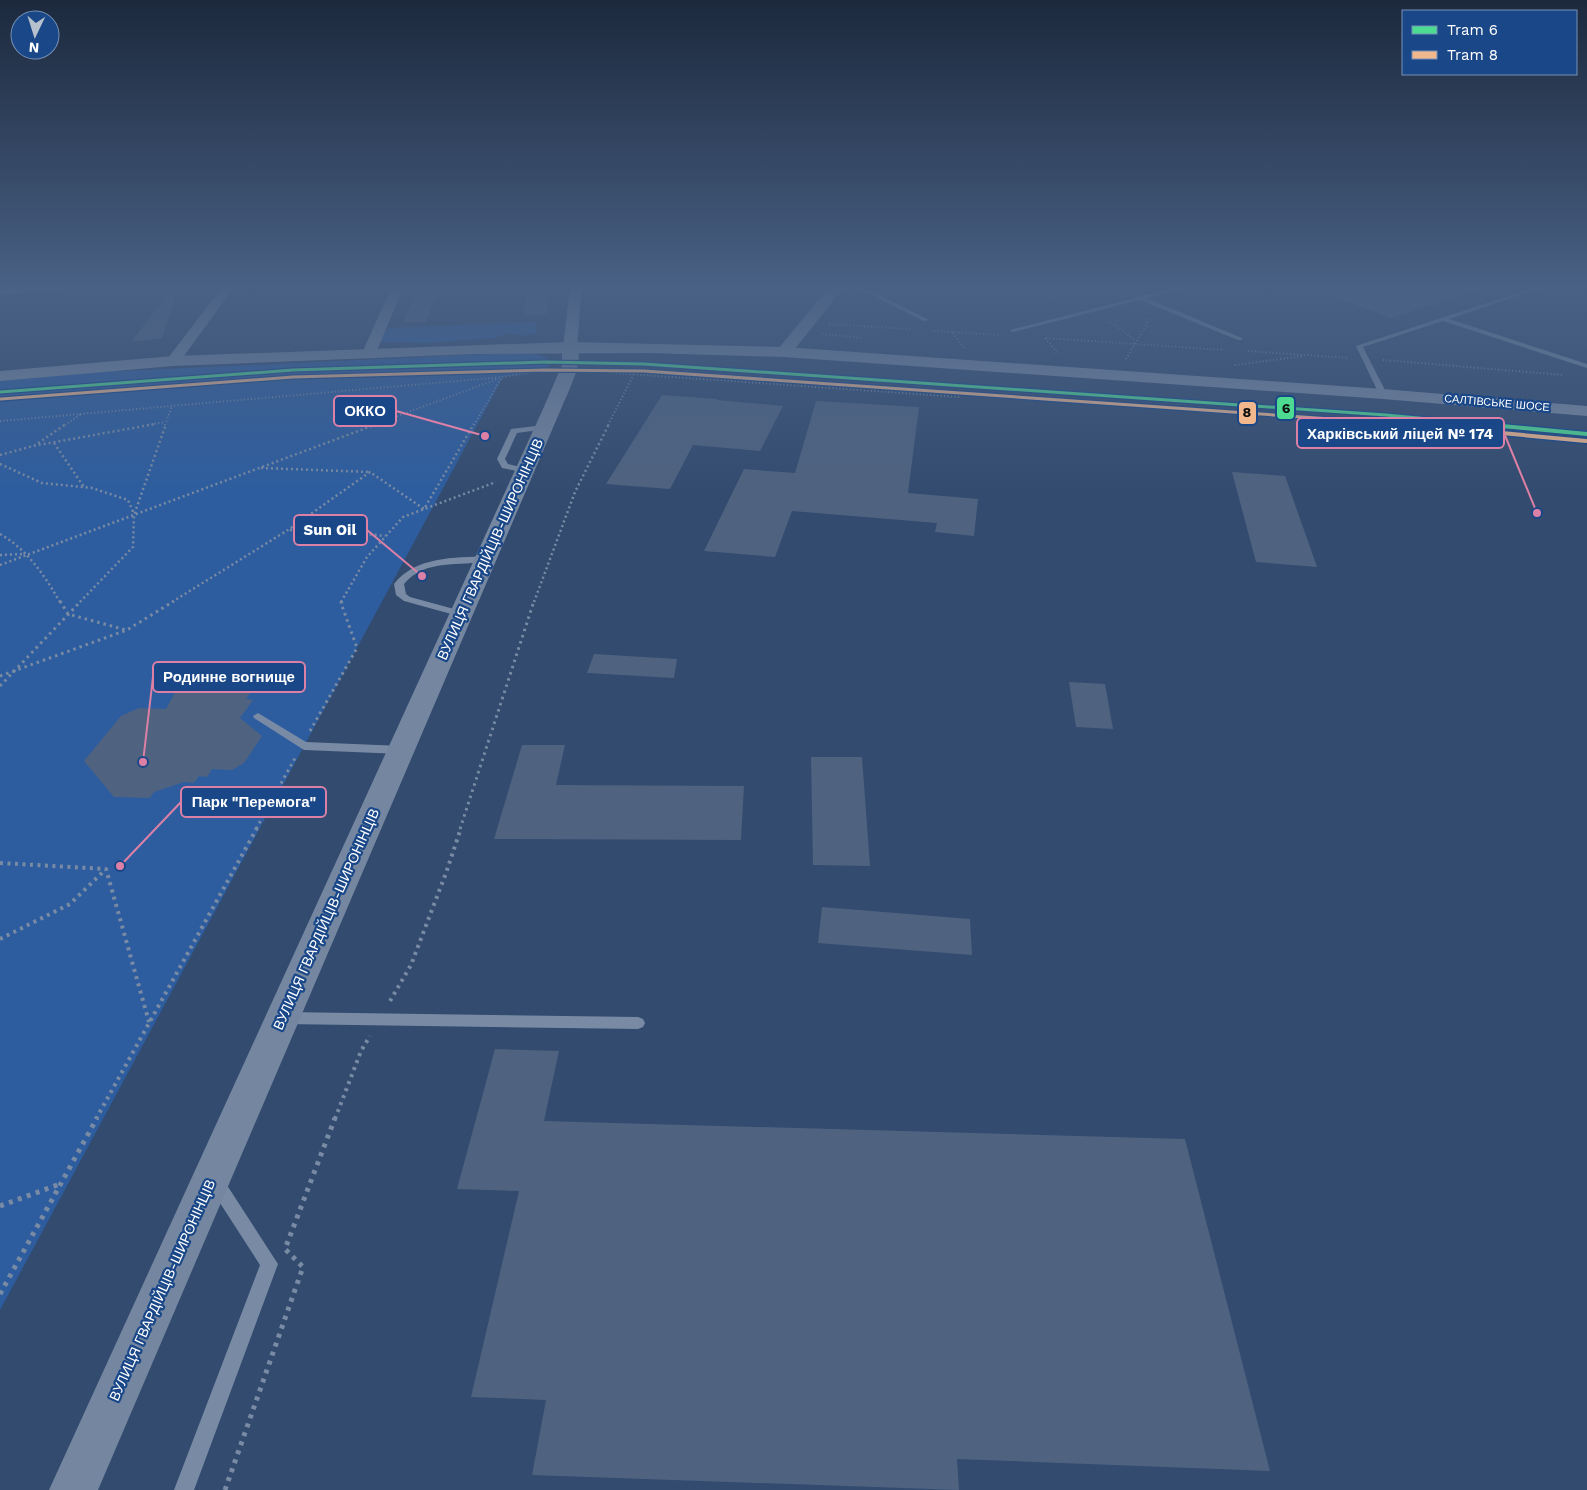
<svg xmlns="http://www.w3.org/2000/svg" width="1587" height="1490" font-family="'Work Sans',sans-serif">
  <rect width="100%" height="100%" fill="#324b6f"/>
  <path fill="#2d5d9f" d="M 536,322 L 537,333 L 521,336 L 510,333 L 493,338 L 428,343 L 380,342 L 385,331 L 389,328 Z
    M 510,353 L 530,353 L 542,356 L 549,360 L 549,369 L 503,377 L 0,1310 L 0,381 L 101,372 Z"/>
  <path fill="#4f6380" d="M 174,286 L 179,286 L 162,338 L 131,342 Z
    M 528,286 L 550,286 L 546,314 L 523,315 Z
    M 1392,286 L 1477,286 L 1478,290 L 1391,318 L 1339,299 L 1375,290 L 1394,296 L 1398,291 L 1388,287 Z
    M 438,287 L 426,322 L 403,323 L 417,288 Z
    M 662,395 L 718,399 L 717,400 L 783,406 L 760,451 L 693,445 L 670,489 L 606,484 Z
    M 816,401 L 919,407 L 908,493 L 978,499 L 974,536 L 935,532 L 937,523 L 792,511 L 775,557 L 704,551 L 744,469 L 795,473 Z
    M 1232,472 L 1285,476 L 1317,567 L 1256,562 Z
    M 594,654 L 677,659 L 674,678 L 587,673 Z
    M 1069,682 L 1105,684 L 1113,729 L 1076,727 Z
    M 193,685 L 254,687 L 246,699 L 253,700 L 240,718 L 262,736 L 244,763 L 232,770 L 212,769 L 207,777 L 199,776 L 194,783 L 184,782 L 154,792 L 150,798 L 114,797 L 84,761 L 121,716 L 139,708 L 166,709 L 176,691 Z
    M 522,745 L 565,745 L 556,785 L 744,786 L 741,840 L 494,839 Z
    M 811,757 L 862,757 L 870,866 L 813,865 Z
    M 822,907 L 970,919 L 972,955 L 818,943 Z
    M 495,1049 L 559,1051 L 544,1121 L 1185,1139 L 1270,1471 L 957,1459 L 959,1490 L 532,1475 L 546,1400 L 471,1397 L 519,1191 L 457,1189 Z"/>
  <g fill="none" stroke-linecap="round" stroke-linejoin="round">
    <path stroke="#798ba4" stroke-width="2" stroke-dasharray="1 2.5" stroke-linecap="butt" d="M 1024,286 L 1065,303
      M 1107,322 L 1116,325 L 1136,341
      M 829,324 L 910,329
      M 934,331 L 1000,335
      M 953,333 L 964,348
      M 822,334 L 863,338
      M 1045,338 L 1058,354
      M 1046,338 L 1224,350
      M 1248,351 L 1349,358
      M 1126,359 L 1151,317
      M 1383,360 L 1563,375
      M 1235,365 L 1304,356
      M 588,371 L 959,397
      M 0,421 L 503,377 L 547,370
      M 65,425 L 81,414
      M 148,425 L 165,422
      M 165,425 L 172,406
      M 374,425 L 497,379
      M 474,425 L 502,377
      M 608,425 L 634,374"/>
    <path stroke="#798ba4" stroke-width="2.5" stroke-dasharray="2 3" stroke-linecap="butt" d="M 54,443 L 84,487
      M 34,446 L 66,424
      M 0,455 L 33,446 L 155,424
      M 0,464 L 42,483 L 92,488 L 128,500 L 134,514
      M 261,468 L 370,472
      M 290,530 L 323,529 L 385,536
      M 0,534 C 28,550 44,575 60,602
      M 0,555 L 24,554
      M 0,565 L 377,424
      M 80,602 L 133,547 L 134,515 L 166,424
      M 172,602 L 288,530 L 370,472 L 424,509 L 474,424
      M 341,602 L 367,557 L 403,517 L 496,482
      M 534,602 L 575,492 L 609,424"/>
    <path stroke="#798ba4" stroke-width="3" stroke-dasharray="2.5 4" stroke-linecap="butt" d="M 60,601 L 68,614 L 126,630
      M 0,676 L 127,630 L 174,601
      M 0,686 L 81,601
      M 310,731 L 357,648 L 341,603 L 342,601
      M 256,829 L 295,758
      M 460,829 L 534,601"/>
    <path stroke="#798ba4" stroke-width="4" stroke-dasharray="3 4.5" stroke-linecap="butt" d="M 0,863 L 106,869 L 149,1022
      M 0,939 L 70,904 L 105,870
      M 390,1001 L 411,965 L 446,873 L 461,828
      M 96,1119 L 257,828
      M 335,1119 L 361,1051 L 370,1036"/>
    <path stroke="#798ba4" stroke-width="5" stroke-dasharray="4 5.5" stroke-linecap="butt" d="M 0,1206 L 60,1184
      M 0,1294 L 97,1118
      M 225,1490 L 303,1267 L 285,1249 L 335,1118"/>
    <path fill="#798ba4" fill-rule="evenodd" d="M 853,286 L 861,286 L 929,320 L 924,321 Z
      M 1182,286 L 1192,286 L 1146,298 L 1242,338 L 1242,340 L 1238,340 L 1140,300 L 1013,332 L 1010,330 Z
      M 1370,286 L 1379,286 L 1396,292 L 1393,294 Z
      M 1539,286 L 1548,286 L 1449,319 L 1587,364 L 1587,368 L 1443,321 L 1363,347 L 1387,394 L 1383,396 L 1379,394 L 1356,346 Z
      M 544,425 L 548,427 L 547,429 L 517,433 L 505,459 L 508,464 L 528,469 L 528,473 L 502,468 L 497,459 L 511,429 Z
      M 486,556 L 491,559 L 489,561 C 459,567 426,558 404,584 L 406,594 L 410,597 L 465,612 L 467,614 L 465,616 L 462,617 L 404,601 L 396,595 L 394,584 C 416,556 454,558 486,556 Z
      M 258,713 L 306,742 L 402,746 L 408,750 L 402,754 L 304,750 L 254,718 L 253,716 Z
      M 284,1012 L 638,1017 L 643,1019 L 645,1023 L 643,1027 L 638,1029 L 284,1024 L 279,1022 L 277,1018 L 279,1014 Z
      M 217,1176 L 223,1179 L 278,1264 L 194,1490 L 174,1490 L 260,1265 L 211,1189 L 209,1184 L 211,1179 Z"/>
    <path fill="#798ba4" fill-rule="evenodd" d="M 16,286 L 62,286 L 56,290 L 0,295 L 0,287 Z
      M 223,286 L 235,286 L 178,364 L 168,364 L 166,361 L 168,358 Z
      M 392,286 L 404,286 L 376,353 L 374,356 L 364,356 L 362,353 Z
      M 570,286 L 582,286 L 577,347 L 570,351 L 563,347 Z"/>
    <path fill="#7486a0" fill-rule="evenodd" d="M 830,286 L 845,286 L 790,355 L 778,355 L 776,352 L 778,349 Z
      M 570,342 L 576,344 C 586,359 567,394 561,409 L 98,1490 L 49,1490 L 543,409 L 562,365 L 562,347 L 564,344 Z"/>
    <path fill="#7889a2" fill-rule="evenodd" d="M 570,342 L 784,347 L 1383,389 L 1587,406 L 1587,416 L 1383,399 L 784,357 L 649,353 L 474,354 L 173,366 L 0,381 L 0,371 L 173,356 Z"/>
    <g stroke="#194788" stroke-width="5.5">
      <path id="tram-1-far1" d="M 0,392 L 293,370 L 545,362 L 644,364 L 1386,415 L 1493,425"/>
    </g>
    <g stroke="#194788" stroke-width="7">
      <path id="tram-1" d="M 1480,424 L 1587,434"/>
    </g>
    <g stroke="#194788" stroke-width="5.5">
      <path id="tram-2-far1" d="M 1,399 L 293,377 L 545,370 L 644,371 L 1418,425"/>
    </g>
    <g stroke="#194788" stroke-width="7">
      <path id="tram-2" d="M 1405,424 L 1586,441"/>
    </g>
    <use href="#tram-1-far1" stroke="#4ddb92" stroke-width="3"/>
    <use href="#tram-1" stroke="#4ddb92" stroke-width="4"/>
    <use href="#tram-2-far1" stroke="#f1b78d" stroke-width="3"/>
    <use href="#tram-2" stroke="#f1b78d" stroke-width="4"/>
  </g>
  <linearGradient id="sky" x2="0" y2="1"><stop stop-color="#1c293d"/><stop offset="0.58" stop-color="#496185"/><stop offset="1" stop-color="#496185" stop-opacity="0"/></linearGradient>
  <rect width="1587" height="495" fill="url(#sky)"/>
  <g text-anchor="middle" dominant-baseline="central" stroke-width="4.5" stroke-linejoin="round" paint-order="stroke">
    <g font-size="11" fill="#fff" stroke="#194788">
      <text transform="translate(1497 403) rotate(5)">САЛТІВСЬКЕ ШОСЕ</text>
    </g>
    <g font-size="14" fill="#fff" stroke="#194788">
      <text transform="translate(490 549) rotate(-66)">ВУЛИЦЯ ГВАРДІЙЦІВ-ШИРОНІНЦІВ</text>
      <text transform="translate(326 919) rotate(-66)">ВУЛИЦЯ ГВАРДІЙЦІВ-ШИРОНІНЦІВ</text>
      <text transform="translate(162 1290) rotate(-66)">ВУЛИЦЯ ГВАРДІЙЦІВ-ШИРОНІНЦІВ</text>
    </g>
  </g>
  <path fill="none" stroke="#dd80a5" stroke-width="2" d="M485 436L396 411M1537 513L1504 433M422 576L367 530M143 762L153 677M120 866L181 802"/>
  <g fill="#dd80a5" stroke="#194788" stroke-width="2">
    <circle cx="485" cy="436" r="5"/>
    <circle cx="1537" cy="513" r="5"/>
    <circle cx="422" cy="576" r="5"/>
    <circle cx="143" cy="762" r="5"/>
    <circle cx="120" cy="866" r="5"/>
  </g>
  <g fill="#194788" stroke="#dd80a5" stroke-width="2">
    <rect x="334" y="396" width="62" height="30" rx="5"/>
    <rect x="1297" y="418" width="207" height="30" rx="5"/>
    <rect x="294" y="515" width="73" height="30" rx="5"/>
    <rect x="153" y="662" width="152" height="30" rx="5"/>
    <rect x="181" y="787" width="145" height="30" rx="5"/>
  </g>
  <g font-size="15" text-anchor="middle" font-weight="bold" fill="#fff">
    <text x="365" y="416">ОККО</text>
    <text x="1400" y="439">Харківський ліцей № 174</text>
    <text x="330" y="535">Sun Oil</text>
    <text x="229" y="682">Родинне вогнище</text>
    <text x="254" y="807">Парк "Перемога"</text>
  </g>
  <g stroke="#194788" stroke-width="2">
    <rect x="1276" y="396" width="19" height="24" rx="5" fill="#4ddb92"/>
    <rect x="1238" y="401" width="19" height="24" rx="5" fill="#f1b78d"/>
  </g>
  <g font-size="14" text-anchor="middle" font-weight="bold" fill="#111">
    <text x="1286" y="413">6</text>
    <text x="1247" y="417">8</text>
  </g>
  <rect x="1402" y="10" width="175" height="65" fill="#194788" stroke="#7591b8"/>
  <rect x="1412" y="26" width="25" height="8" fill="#4ddb92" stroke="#7591b8"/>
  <text x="1447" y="35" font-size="15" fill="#ffffff">Tram 6</text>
  <rect x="1412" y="51" width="25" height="8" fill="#f1b78d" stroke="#7591b8"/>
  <text x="1447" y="60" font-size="15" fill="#ffffff">Tram 8</text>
  <g transform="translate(35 35) rotate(184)"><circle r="24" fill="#194788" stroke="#7591b8"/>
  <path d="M0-4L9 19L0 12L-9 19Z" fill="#b7c0cd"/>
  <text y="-8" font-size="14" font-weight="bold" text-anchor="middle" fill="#ffffff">N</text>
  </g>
</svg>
